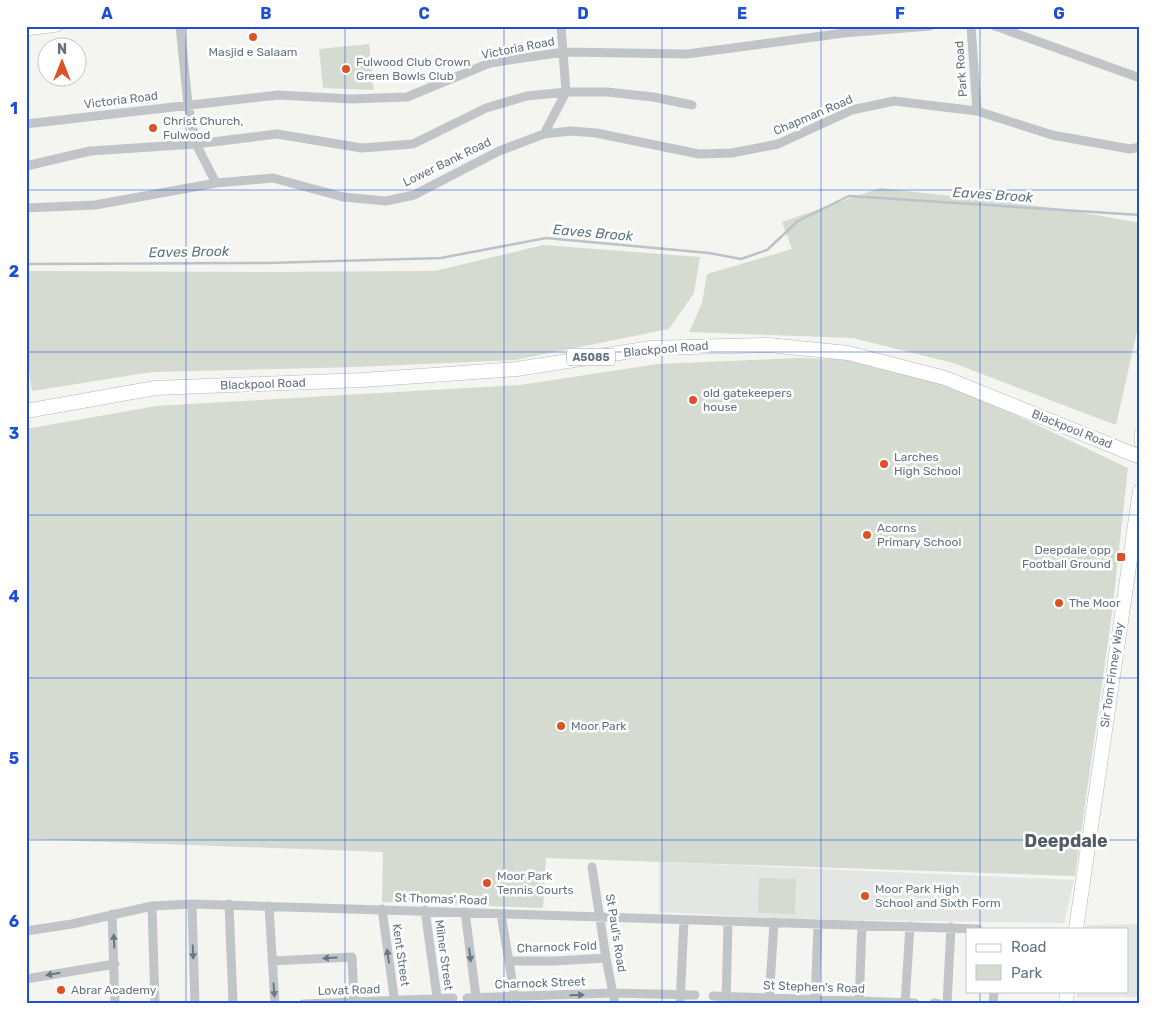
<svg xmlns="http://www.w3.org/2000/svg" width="1166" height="1030" font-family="Rubik,sans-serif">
  <rect width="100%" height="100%" fill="#f4f4f0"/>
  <path fill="#e4e6e4" d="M 659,862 L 1074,880 L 1064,923 L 793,919 L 659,912 Z
    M 1140,924 L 1140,997 L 1077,997 L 1077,991 L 1127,991 L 1127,929 L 1085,929 L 1086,925 Z"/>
  <path fill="#d5dbd1" d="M 369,44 L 374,90 L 323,88 L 319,49 Z
    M 880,188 L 1064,209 L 1140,223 L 1140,318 L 1116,425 L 953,363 L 853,338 L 689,332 L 702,303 L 707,274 L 792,249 L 782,222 Z
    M 543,245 L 700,257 L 694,293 L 669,329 L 515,360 L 356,367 L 152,372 L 32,391 L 26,348 L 26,271 L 259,272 L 435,271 Z
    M 800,358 L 856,360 L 944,384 L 984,400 L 1128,468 L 1112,613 L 1075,876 L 546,858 L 543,908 L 382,902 L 383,852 L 26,839 L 26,429 L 156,406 L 520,385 L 658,364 Z
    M 759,878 L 796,879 L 795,914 L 758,913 Z"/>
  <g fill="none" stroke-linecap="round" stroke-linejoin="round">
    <path stroke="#b9c3c8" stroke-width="2.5" d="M 26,264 L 268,263 L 441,258 L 546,238 L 709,253 L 741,259 L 767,250 L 798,221 L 849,196 L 1140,215"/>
    <g stroke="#b2b7ba" stroke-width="12">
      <path id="secondary" d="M 26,30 L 57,26
        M 1140,434 L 1140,443"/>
    </g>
    <g stroke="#b2b7ba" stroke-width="15">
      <path id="primary" d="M 1076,929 L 1140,491
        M 1066,1004 L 1067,991"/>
    </g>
    <g stroke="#b4b7ba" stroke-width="15">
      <path id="trunk" d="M 26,411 L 155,388 L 363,380 L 517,369 L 651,348 L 769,345 L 848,353 L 945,378 L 1140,457"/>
    </g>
    <path stroke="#c2c5c8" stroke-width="9" d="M 180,26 L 188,104 L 196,144 L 216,183
      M 971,26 L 977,111
      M 995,26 L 1140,78
      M 26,124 L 278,95 L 351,99 L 407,97 L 490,63 L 564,52 L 687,54 L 844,33 L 930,26
      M 544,134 L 566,92 L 561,26
      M 26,166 L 90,151 L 196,144 L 277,134 L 362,148 L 413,144 L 486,108 L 527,96 L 566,92 L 607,92 L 653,97 L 692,105
      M 26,208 L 95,205 L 216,183 L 273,178 L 343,197 L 386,201 L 414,195 L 499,151 L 544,134 L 571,131 L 596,133 L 699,154 L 732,153 L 778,144 L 852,110 L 894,101 L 977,111 L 1052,135 L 1130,149 L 1140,147
      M 592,867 L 606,958 L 615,1004
      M 192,904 L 195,1004
      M 229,904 L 233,1004
      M 152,906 L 155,1004
      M 269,906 L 275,1004
      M 382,909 L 395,1004
      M 425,910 L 438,1004
      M 465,912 L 477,1004
      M 112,914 L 115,1004
      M 501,914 L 516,1004
      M 26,931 L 72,924 L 152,906 L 192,904 L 978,929
      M 272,961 L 352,957 L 354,1001
      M 509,961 L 555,961 L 606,958
      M 26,979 L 115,964
      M 713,996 L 915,1003
      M 467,998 L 613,993 L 695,995
      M 769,1002 L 774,922
      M 934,1003 L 939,1004
      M 303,1004 L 453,998
      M 680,1004 L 684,920
      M 726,1004 L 728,922
      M 815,1004 L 818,924
      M 859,1004 L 862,925
      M 905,1004 L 910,926
      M 947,1004 L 951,927
      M 993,1004 L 994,991"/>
    <use href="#secondary" stroke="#fff" stroke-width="11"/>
    <use href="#primary" stroke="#fff" stroke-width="14"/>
    <use href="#trunk" stroke="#fff" stroke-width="14"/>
  </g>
  <defs><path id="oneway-solid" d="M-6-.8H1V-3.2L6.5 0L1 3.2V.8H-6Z" transform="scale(1.25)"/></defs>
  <g fill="#697884">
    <use href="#oneway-solid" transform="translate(114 941) rotate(-93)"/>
    <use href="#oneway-solid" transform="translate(193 952) rotate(88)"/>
    <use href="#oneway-solid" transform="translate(470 955) rotate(83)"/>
    <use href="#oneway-solid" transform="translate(388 956) rotate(-98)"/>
    <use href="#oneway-solid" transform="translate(330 958) rotate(177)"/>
    <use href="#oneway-solid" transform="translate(53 974) rotate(170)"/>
    <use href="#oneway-solid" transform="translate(274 990) rotate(86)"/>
    <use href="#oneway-solid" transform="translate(577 995) rotate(-2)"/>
  </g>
  <path fill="none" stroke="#1d4ed8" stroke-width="1" stroke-opacity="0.55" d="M 186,26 L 186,1004M 345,26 L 345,1004M 504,26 L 504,1004M 662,26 L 662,1004M 821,26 L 821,1004M 980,26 L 980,929M 26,190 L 1140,190M 26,352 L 1140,352M 26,515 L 1140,515M 26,678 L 1140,678M 26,840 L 1140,840M 980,991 L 980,1004"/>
  <g fill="#de5126" stroke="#fff" stroke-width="2">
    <circle cx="253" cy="37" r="5"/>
    <circle cx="346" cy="69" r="5"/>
    <circle cx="153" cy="128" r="5"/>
    <circle cx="693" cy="400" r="5"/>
    <circle cx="884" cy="464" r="5"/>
    <circle cx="867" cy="535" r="5"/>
    <rect x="1116" y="552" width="10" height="10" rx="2.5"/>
    <circle cx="1059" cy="603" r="5"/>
    <circle cx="561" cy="726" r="5"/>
    <circle cx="487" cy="883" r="5"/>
    <circle cx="865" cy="896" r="5"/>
    <circle cx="61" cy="990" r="5"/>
  </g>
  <g text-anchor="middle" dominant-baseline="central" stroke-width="5" stroke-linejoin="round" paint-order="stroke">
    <rect fill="#fff" stroke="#929ea6" stroke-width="1" x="567" y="348.5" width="48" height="17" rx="4"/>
    <g font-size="11" font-weight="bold" fill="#647480">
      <text x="591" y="357">A5085</text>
    </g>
    <g font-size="12" fill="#647480" stroke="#fff">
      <text transform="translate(518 48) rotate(-11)">Victoria Road</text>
      <text transform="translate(961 69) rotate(-94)">Park Road</text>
      <text transform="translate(121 100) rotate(-7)">Victoria Road</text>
      <text transform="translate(813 115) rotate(-23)">Chapman Road</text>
      <text transform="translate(447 162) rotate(-26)">Lower Bank Road</text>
      <text transform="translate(666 349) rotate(-5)">Blackpool Road</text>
      <text transform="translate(263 384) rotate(-2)">Blackpool Road</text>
      <text transform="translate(1072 429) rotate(22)">Blackpool Road</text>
      <text transform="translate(1112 675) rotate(-82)">Sir Tom Finney Way</text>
      <text transform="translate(441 899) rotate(2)">St Thomas' Road</text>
      <text transform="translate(616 933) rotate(81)">St Paul's Road</text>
      <text transform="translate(557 947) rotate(-2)">Charnock Fold</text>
      <text transform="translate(401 955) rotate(82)">Kent Street</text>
      <text transform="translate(444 955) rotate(82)">Milner Street</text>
      <text transform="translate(540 983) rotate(-2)">Charnock Street</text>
      <text transform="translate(814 987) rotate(2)">St Stephen's Road</text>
      <text transform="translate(349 990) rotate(-2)">Lovat Road</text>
    </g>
    <g font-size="12" fill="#647480" stroke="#fff" text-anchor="start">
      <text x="253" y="52" text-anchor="middle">Masjid e Salaam</text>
      <text x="356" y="62">Fulwood Club Crown<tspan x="356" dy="14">Green Bowls Club</tspan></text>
      <text x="163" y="121">Christ Church,<tspan x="163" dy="14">Fulwood</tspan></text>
      <text x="703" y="393">old gatekeepers<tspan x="703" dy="14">house</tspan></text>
      <text x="894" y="457">Larches<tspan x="894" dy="14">High School</tspan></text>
      <text x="877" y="528">Acorns<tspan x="877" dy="14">Primary School</tspan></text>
      <text x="1111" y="550" text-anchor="end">Deepdale opp<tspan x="1111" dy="14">Football Ground</tspan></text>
      <text x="1069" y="603">The Moor</text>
      <text x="571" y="726">Moor Park</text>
      <text x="497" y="876">Moor Park<tspan x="497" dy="14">Tennis Courts</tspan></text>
      <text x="875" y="889">Moor Park High<tspan x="875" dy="14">School and Sixth Form</tspan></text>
      <text x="71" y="990">Abrar Academy</text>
    </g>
    <g font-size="14" font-style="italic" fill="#5f767e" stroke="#fff">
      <text transform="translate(993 195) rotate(4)">Eaves Brook</text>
      <text transform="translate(593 233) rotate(5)">Eaves Brook</text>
      <text transform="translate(189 252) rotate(-1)">Eaves Brook</text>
    </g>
    <g font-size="18" font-weight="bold" fill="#515d66" stroke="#fff">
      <text x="1066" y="841">Deepdale</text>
    </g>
  </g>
  <rect width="1166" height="1030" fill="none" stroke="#ffffff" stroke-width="55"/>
  <rect x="966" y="928" width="162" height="65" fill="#ffffff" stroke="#c1c7cc"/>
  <rect x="976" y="944" width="25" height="8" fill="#ffffff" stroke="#c1c7cc"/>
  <text x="1011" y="952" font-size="15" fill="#647480">Road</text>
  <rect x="976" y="965" width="25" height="15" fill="#d5dbd1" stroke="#c1c7cc"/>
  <text x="1011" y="978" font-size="15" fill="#647480">Park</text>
  <g transform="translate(62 62)"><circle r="24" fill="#ffffff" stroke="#c1c7cc"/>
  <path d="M0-4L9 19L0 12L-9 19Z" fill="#de5126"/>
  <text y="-8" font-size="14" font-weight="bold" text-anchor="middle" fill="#647480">N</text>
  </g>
  <rect x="28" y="28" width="1110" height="974" fill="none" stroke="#1d4ed8" stroke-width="2"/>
  <g font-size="16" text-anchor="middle" font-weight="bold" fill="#1d4ed8">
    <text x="107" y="19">A</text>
    <text x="266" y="19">B</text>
    <text x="424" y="19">C</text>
    <text x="583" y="19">D</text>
    <text x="742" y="19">E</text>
    <text x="900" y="19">F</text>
    <text x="1059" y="19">G</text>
    <text x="14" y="114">1</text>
    <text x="14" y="277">2</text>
    <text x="14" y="439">3</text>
    <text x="14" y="602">4</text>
    <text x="14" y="764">5</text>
    <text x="14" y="927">6</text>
  </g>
</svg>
